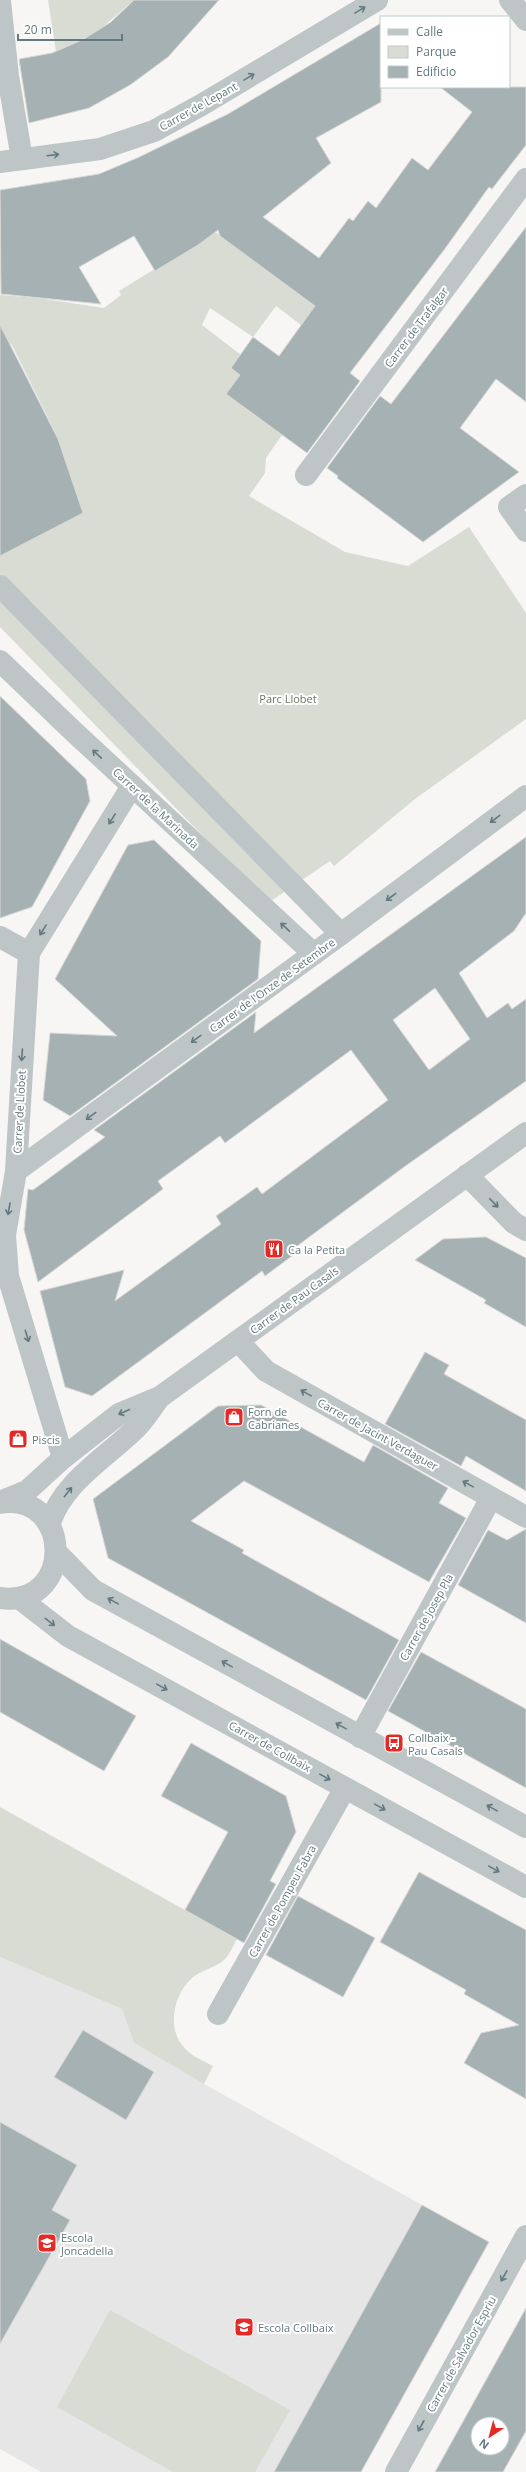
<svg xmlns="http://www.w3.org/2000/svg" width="526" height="2472" font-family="'Open Sans',sans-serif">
  <rect width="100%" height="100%" fill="#f7f6f4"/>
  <path fill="#e5e6e5" d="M 0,1957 L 122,2009 L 134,2043 L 204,2084 L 489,2242 L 361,2472 L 41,2472 L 0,2449 Z"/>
  <path fill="#d8dcd3" d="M 48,0 L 134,0 L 97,32 L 56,51 Z
    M 215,232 L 319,309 L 305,328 L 276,306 L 253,337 L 210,308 L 202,325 L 241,355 L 240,375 L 226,394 L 282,435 L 266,458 L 265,473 L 249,496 L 345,552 L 408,566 L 469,527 L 526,613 L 526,719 L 415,799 L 334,866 L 330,861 L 268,903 L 0,627 L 0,556 L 83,513 L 56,434 L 12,345 L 0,336 L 0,295 L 38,298 L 104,308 L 121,295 L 119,291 Z
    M 0,1807 L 237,1939 C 233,1946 229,1956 224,1960 C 215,1968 201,1970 192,1978 C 174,1994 167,2026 182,2045 C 190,2056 202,2060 213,2066 L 204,2084 L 134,2043 L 122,2009 L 0,1957 Z
    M 110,2310 L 290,2410 L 255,2472 L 173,2472 L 57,2407 Z"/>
  <path fill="#a5b1b3" stroke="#d9d8d6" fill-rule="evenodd" d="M 134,0 L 219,0 L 168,57 L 130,85 L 89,108 L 29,123 L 19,59 L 52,53 L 84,39 L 111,22 Z
    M 381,23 L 381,102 L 316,138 L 331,163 L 263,217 L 319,258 L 349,218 L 353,221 L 368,201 L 376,208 L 412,158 L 428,170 L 472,112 L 440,87 L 526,87 L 526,145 L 492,189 L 489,187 L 444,250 L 350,373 L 360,381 L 307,453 L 226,394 L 240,375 L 231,368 L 253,337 L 279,356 L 315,306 L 220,236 L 218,230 L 198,245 L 155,271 L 134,236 L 79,267 L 101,304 L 1,294 L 0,190 L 99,174 L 137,158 L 228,114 Z
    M 526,227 L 526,402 L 496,379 L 460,428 L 519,472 L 423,542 L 337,478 L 338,476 L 327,468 L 380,396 L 391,404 Z
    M 0,325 L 58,439 L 83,513 L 0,556 Z
    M 0,696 L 86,779 L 90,801 L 32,907 L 0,918 Z
    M 526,837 L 526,913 L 514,931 L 459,973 L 487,1018 L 508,1003 L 512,1009 L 526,999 L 526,1081 L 404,1167 L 293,1249 L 296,1253 L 265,1276 L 262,1271 L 92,1396 L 65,1387 L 40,1291 L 124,1270 L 115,1301 L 221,1224 L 216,1216 L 257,1187 L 262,1194 L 388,1100 L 351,1050 L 225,1143 L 220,1136 L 158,1181 L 163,1189 L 38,1282 L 24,1230 L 28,1189 L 33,1190 L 105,1137 L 94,1130 L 256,1012 L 254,1033 ZM 435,988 L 470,1039 L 429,1070 L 393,1020 Z
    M 154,840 L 261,941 L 258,979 L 70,1116 L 43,1100 L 50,1033 L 117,1036 L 55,979 L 128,845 Z
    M 486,1237 L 526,1258 L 526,1327 L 484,1303 L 486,1300 L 415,1260 L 443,1239 Z
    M 425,1352 L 449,1365 L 444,1374 L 526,1420 L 526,1491 L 466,1456 L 461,1466 L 385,1424 Z
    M 261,1405 L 364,1462 L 373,1445 L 448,1488 L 439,1503 L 466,1518 L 429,1582 L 244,1481 L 191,1521 L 244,1550 L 242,1553 L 399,1640 L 366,1700 L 108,1558 L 93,1499 L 218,1406 Z
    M 526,1529 L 526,1623 L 458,1585 L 488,1530 L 507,1540 Z
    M 0,1639 L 136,1716 L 104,1771 L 0,1712 Z
    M 421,1652 L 526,1709 L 526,1788 L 388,1711 Z
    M 191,1743 L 286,1796 L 296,1832 L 270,1881 L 276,1884 L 244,1943 L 185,1910 L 228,1832 L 161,1796 Z
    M 419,1872 L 526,1930 L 526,2099 L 464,2063 L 481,2033 L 519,2025 L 464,1994 L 466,1990 L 380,1942 Z
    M 298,1896 L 375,1938 L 343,1997 L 266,1955 Z
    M 83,2030 L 154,2072 L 126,2120 L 54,2077 Z
    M 0,2122 L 77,2165 L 52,2210 L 70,2220 L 0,2344 Z
    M 422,2205 L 489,2242 L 361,2472 L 274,2472 Z
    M 526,2308 L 526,2431 L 503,2472 L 435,2472 ZM 478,2424 L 502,2424 L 502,2448 L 478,2448 Z"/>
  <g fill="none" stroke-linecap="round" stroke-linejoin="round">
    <path stroke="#bec5c7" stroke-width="22" d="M 0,586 L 341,934
      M 360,1737 L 491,1498"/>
    <path stroke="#bec5c7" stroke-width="22" d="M 510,0 L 526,20
      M 0,1 L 8,76 L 22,159
      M 0,162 L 100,149 L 154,131 L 203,104 L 377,0
      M 306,475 L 526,179
      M 526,495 L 509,507 L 526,531
      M 0,661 L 73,731 L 314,954
      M 0,937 L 29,953
      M 16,1171 L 341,934 L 526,796
      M 467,1175 L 514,1223 L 526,1230
      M 238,1341 L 266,1371 L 526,1517
      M 63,1458 L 8,1276 L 5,1235 L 16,1171 L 29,953 L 132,786
      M 218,2014 L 345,1788"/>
    <path stroke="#bec5c7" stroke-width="22" d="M 0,1502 L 27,1491 L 63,1458 L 119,1414 L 160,1397 L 526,1133
      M 49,1525 C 63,1483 101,1461 132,1432 C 143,1423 151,1409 159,1398
      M 57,1553 L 93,1590 L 526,1827
      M 0,1598 C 76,1608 72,1491 0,1503
      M 19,1598 L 68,1636 L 526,1887
      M 396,2472 L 526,2236"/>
  </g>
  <defs><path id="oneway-shaft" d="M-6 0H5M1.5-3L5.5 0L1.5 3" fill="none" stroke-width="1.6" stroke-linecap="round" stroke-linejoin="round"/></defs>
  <g stroke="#62797f">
    <use href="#oneway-shaft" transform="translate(360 10) rotate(-31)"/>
    <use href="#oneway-shaft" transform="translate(249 77) rotate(-31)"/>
    <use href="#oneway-shaft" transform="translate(53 155) rotate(-7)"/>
    <use href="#oneway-shaft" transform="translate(97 754) rotate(-137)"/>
    <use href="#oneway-shaft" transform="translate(112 819) rotate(122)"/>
    <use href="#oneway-shaft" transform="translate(495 819) rotate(143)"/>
    <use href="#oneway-shaft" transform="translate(391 897) rotate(143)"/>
    <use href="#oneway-shaft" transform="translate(285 927) rotate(-137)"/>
    <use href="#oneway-shaft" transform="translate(43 930) rotate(122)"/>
    <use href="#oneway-shaft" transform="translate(196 1039) rotate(144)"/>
    <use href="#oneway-shaft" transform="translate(22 1055) rotate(94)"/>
    <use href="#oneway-shaft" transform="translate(91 1116) rotate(144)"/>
    <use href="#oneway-shaft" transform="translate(494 1203) rotate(46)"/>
    <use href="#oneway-shaft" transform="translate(9 1209) rotate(100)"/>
    <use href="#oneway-shaft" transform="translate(27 1336) rotate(73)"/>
    <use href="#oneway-shaft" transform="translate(306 1393) rotate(-151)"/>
    <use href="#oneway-shaft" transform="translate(124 1412) rotate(156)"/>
    <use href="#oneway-shaft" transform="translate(468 1484) rotate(-151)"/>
    <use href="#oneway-shaft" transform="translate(68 1492) rotate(-51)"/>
    <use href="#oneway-shaft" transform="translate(113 1601) rotate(-151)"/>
    <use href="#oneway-shaft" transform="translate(50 1622) rotate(38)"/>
    <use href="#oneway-shaft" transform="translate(227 1664) rotate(-151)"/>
    <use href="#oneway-shaft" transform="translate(162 1687) rotate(29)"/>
    <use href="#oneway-shaft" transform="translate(341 1726) rotate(-151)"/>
    <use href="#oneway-shaft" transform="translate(325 1777) rotate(29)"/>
    <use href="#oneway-shaft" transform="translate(380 1807) rotate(29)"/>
    <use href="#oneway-shaft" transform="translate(492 1808) rotate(-151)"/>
    <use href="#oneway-shaft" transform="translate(494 1869) rotate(29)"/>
    <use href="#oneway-shaft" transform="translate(504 2276) rotate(119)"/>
    <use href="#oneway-shaft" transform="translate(421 2426) rotate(119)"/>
  </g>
  <defs>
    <g id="restaurant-square" transform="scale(1)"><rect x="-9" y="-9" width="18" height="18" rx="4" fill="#e42a27" stroke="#fff"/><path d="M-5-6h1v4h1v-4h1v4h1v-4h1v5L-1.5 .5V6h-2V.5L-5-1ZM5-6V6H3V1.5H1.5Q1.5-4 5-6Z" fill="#fff"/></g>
    <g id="shop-square" transform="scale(1)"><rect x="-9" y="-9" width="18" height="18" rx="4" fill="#e42a27" stroke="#fff"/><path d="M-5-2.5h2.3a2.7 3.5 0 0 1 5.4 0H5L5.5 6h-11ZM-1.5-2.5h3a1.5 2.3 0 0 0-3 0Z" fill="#fff"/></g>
    <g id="bus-square" transform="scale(1)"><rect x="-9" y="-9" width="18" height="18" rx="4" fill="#e42a27" stroke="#fff"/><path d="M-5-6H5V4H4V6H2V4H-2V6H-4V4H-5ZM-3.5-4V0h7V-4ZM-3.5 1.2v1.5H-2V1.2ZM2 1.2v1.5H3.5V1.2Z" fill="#fff"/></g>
    <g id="school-square" transform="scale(1)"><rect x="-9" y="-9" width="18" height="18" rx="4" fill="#e42a27" stroke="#fff"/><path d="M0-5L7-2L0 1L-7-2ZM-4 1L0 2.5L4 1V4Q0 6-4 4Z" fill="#fff"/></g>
  </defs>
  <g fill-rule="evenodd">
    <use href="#restaurant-square" x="274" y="1249"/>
    <use href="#shop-square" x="234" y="1417"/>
    <use href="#shop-square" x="18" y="1439"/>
    <use href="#bus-square" x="394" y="1743"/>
    <use href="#school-square" x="47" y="2243"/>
    <use href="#school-square" x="244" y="2327"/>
  </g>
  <g text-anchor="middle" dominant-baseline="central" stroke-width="4" stroke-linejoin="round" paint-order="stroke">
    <g font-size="11" fill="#62797f" stroke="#fff">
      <text transform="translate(198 106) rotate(-29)">Carrer de Lepant</text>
      <text transform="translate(416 327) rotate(-53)">Carrer de Trafalgar</text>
      <text transform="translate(156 808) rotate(43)">Carrer de la Marinada</text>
      <text transform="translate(272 985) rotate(-36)">Carrer de l'Onze de Setembre</text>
      <text transform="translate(19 1112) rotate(-87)">Carrer de Llobet</text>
      <text transform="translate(294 1300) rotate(-36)">Carrer de Pau Casals</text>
      <text transform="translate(378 1434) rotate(29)">Carrer de Jacint Verdaguer</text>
      <text transform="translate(426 1617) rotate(-61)">Carrer de Josep Pla</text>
      <text transform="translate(270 1746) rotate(29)">Carrer de Collbaix</text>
      <text transform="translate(282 1901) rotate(-61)">Carrer de Pompeu Fabra</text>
      <text transform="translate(461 2354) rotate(-61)">Carrer de Salvador Espriu</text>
    </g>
    <g font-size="11" fill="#6a7761" stroke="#fff">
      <text x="288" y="698">Parc Llobet</text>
    </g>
    <g font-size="11" fill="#62797f" stroke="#fff" text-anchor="start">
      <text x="288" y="1249">Ca la Petita</text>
      <text x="248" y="1411">Forn de<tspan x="248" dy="13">Cabrianes</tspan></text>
      <text x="32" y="1439">Piscis</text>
      <text x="408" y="1737">Collbaix -<tspan x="408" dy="13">Pau Casals</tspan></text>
      <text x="61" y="2237">Escola<tspan x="61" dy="13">Joncadella</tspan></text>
      <text x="258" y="2327">Escola Collbaix</text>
    </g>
  </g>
  <rect x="380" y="16" width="130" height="72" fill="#ffffff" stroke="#c0c9cc"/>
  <rect x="388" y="29" width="20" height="6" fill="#bec5c7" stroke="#c0c9cc"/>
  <text x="416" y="36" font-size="12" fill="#62797f">Calle</text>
  <rect x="388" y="46" width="20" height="12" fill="#d8dcd3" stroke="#c0c9cc"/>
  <text x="416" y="56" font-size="12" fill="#62797f">Parque</text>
  <rect x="388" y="66" width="20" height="12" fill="#a5b1b3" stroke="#c0c9cc"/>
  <text x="416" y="76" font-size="12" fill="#62797f">Edificio</text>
  <g transform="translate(490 2436) rotate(216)"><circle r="19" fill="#ffffff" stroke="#c0c9cc"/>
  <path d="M0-3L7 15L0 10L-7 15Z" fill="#e42a27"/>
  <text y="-6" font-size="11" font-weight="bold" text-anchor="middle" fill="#62797f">N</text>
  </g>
  <path d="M18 34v6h104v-6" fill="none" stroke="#62797f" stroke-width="2"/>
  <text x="24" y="34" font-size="12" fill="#62797f" stroke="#ffffff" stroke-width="3" paint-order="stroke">20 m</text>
</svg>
